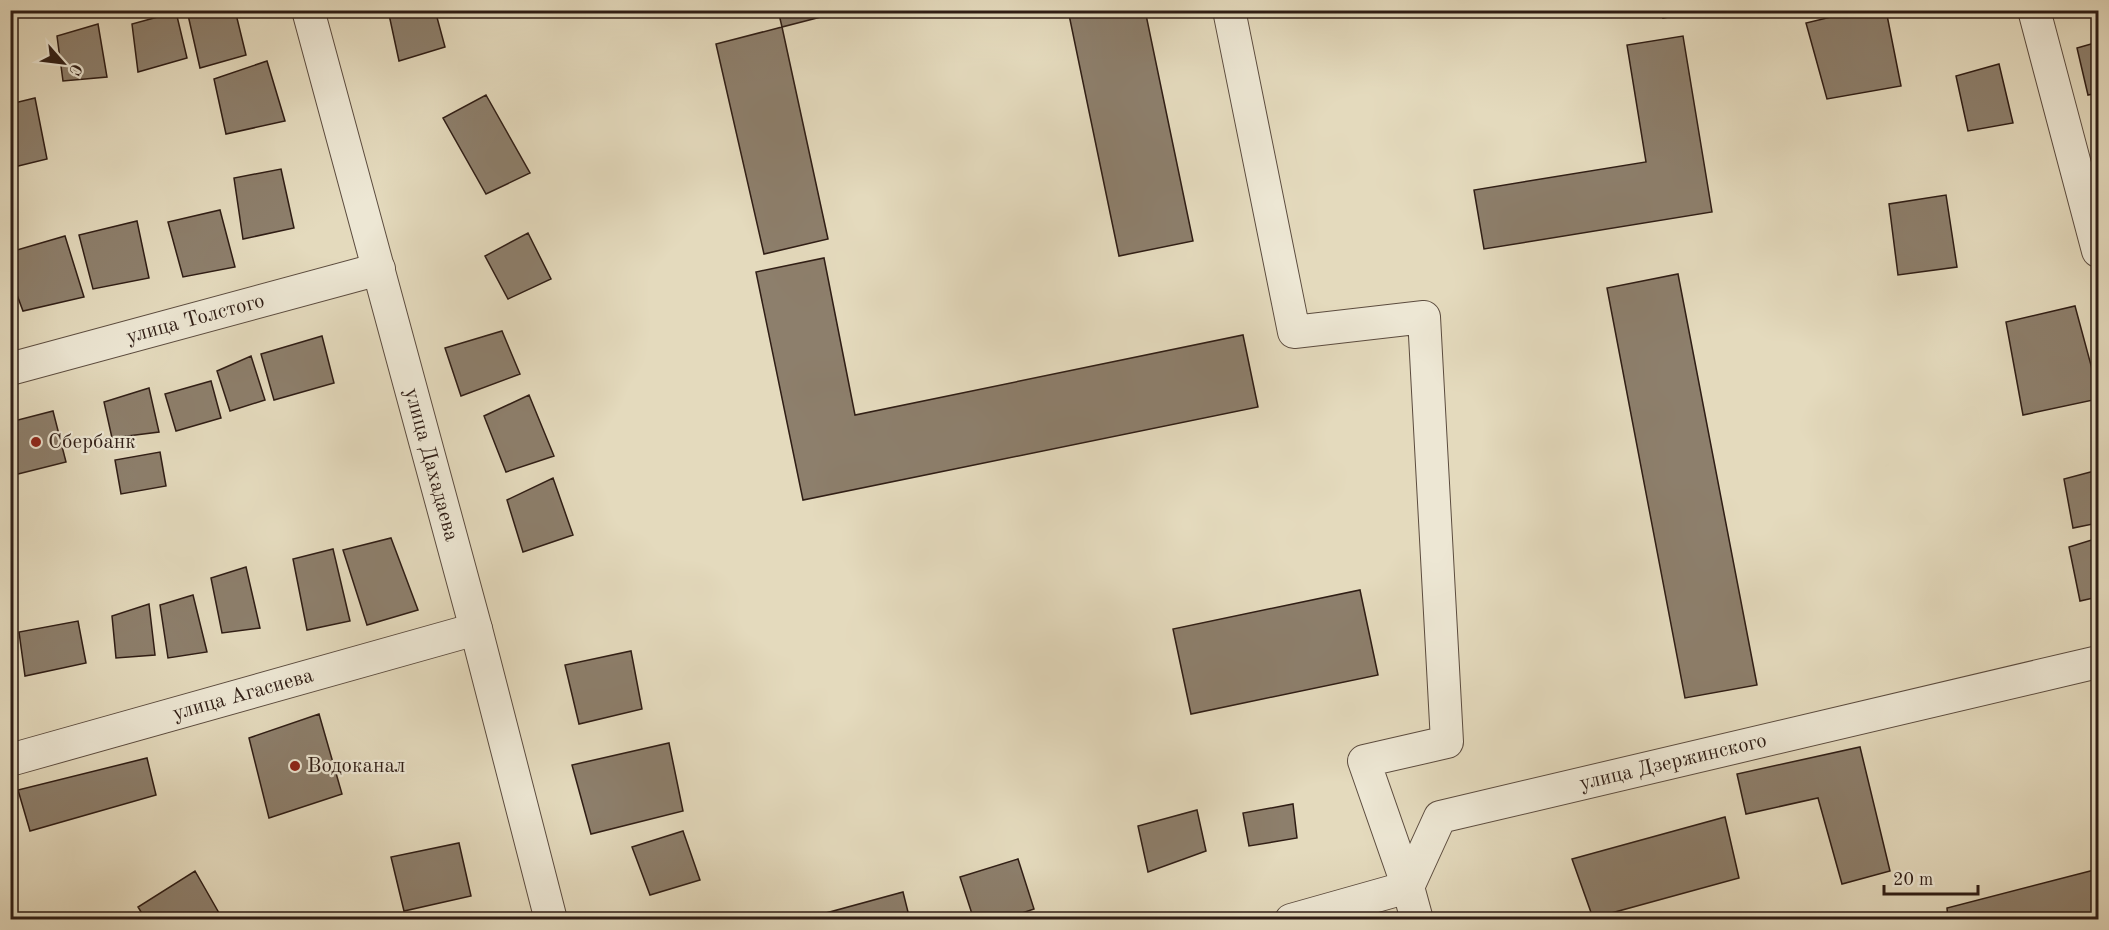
<svg xmlns="http://www.w3.org/2000/svg" width="2109" height="930" font-family="'Old Standard TT',serif">
  <rect width="100%" height="100%" fill="#e4dabd"/>
  <filter id="stains"><feTurbulence type="fractalNoise" baseFrequency=".00333" numOctaves="4"/><feColorMatrix values="0 0 0 0 .2 0 0 0 0 .09 0 0 0 0 .02 0 0 0 .5 -.17"/></filter>
  <radialGradient id="worn" r=".72"><stop offset=".6" stop-color="#630" stop-opacity="0"/><stop offset="1" stop-color="#630" stop-opacity=".3"/></radialGradient>
  <path fill="#8d7f6c" stroke="#2f1d15" stroke-width="1.5" d="M 203,10 L 235,10 L 246,55 L 200,68 L 188,15 Z
    M 388,10 L 435,10 L 445,47 L 399,61 Z
    M 778,10 L 848,10 L 782,27 Z
    M 1068,10 L 1145,10 L 1193,241 L 1119,256 Z
    M 1662,10 L 1702,10 L 1663,18 Z
    M 1860,10 L 1886,10 L 1901,86 L 1827,99 L 1806,23 Z
    M 176,12 L 187,58 L 138,72 L 132,24 Z
    M 98,24 L 107,77 L 63,81 L 57,36 Z
    M 782,27 L 828,239 L 764,254 L 716,44 Z
    M 1683,36 L 1712,212 L 1484,249 L 1474,190 L 1646,162 L 1627,45 Z
    M 2098,42 L 2098,93 L 2088,95 L 2077,48 Z
    M 267,61 L 285,121 L 226,134 L 214,79 Z
    M 1999,64 L 2013,123 L 1968,131 L 1956,76 Z
    M 486,95 L 530,173 L 486,194 L 443,118 Z
    M 35,98 L 47,159 L 10,168 L 10,104 Z
    M 281,169 L 294,228 L 243,239 L 234,178 Z
    M 1946,195 L 1957,267 L 1898,275 L 1889,204 Z
    M 220,210 L 235,267 L 183,277 L 168,222 Z
    M 137,221 L 149,278 L 93,289 L 79,235 Z
    M 528,233 L 551,279 L 508,299 L 485,256 Z
    M 65,236 L 84,297 L 23,311 L 10,276 L 10,252 Z
    M 824,258 L 855,415 L 1243,335 L 1258,407 L 803,500 L 756,272 Z
    M 1678,274 L 1757,685 L 1685,698 L 1607,288 Z
    M 2075,306 L 2098,391 L 2098,399 L 2023,415 L 2006,322 Z
    M 502,331 L 520,374 L 461,396 L 445,348 Z
    M 322,336 L 334,383 L 274,400 L 261,354 Z
    M 251,356 L 265,400 L 230,411 L 217,371 Z
    M 211,381 L 221,418 L 176,431 L 165,394 Z
    M 149,388 L 159,432 L 112,438 L 104,402 Z
    M 529,395 L 554,456 L 506,472 L 484,416 Z
    M 53,411 L 66,462 L 10,476 L 10,422 Z
    M 160,452 L 166,486 L 121,494 L 115,460 Z
    M 2098,470 L 2098,523 L 2073,528 L 2064,479 Z
    M 553,478 L 573,535 L 523,552 L 507,500 Z
    M 391,538 L 418,610 L 367,625 L 343,550 Z
    M 2098,538 L 2098,597 L 2080,601 L 2069,547 Z
    M 333,549 L 350,621 L 307,630 L 293,559 Z
    M 246,567 L 260,628 L 222,633 L 211,578 Z
    M 1360,590 L 1378,675 L 1191,714 L 1173,629 Z
    M 193,595 L 207,652 L 168,658 L 160,605 Z
    M 149,604 L 155,655 L 116,658 L 112,616 Z
    M 78,621 L 86,663 L 25,676 L 19,632 Z
    M 631,651 L 642,709 L 579,724 L 565,665 Z
    M 319,714 L 342,794 L 269,818 L 249,738 Z
    M 669,743 L 683,811 L 591,834 L 572,765 Z
    M 1860,747 L 1890,871 L 1842,884 L 1818,798 L 1746,814 L 1737,774 Z
    M 147,758 L 156,795 L 30,831 L 18,790 Z
    M 1293,804 L 1297,838 L 1249,846 L 1243,813 Z
    M 1197,810 L 1206,851 L 1148,872 L 1138,826 Z
    M 1725,817 L 1739,878 L 1593,918 L 1572,859 Z
    M 683,831 L 700,880 L 650,895 L 632,847 Z
    M 459,843 L 471,896 L 404,911 L 391,857 Z
    M 1018,859 L 1034,909 L 1001,920 L 974,920 L 960,877 Z
    M 2098,869 L 2098,920 L 1948,920 L 1947,908 Z
    M 195,871 L 223,920 L 146,920 L 138,907 Z
    M 903,892 L 910,920 L 805,920 L 804,919 Z"/>
  <g fill="none" stroke-linecap="round" stroke-linejoin="round">
    <g stroke="#5c4c3f" stroke-width="34">
      <g id="minor">
        <path id="s1" d="M 308,10 L 476,629 L 551,920"/>
        <path d="M 1229,10 L 1294,332 L 1424,317 L 1447,742 L 1364,761 L 1408,887 L 1417,920"/>
        <path d="M 2034,10 L 2098,251"/>
        <path id="s2" d="M 10,369 L 379,269"/>
        <path id="s3" d="M 10,760 L 476,629"/>
        <path id="s4" d="M 1291,920 L 1408,887 L 1440,817 L 2098,662"/>
      </g>
    </g>
    <use href="#minor" stroke="#ede7d4" stroke-width="32"/>
  </g>
  <g fill="#8f2418" stroke="#ede7d4" stroke-width="2">
    <circle cx="36" cy="442" r="6"/>
    <circle cx="295" cy="766" r="6"/>
  </g>
  <g text-anchor="middle" dominant-baseline="central" stroke-width="4.5" stroke-linejoin="round" paint-order="stroke">
    <g font-size="21" fill="#2f1d15" stroke="#ede7d4">
      <text stroke="none"><textPath href="#s2" startOffset="192">улица Толстого</textPath></text>
      <text stroke="none"><textPath href="#s1" startOffset="471">улица Дахадаева</textPath></text>
      <text stroke="none"><textPath href="#s3" startOffset="242">улица Агасиева</textPath></text>
      <text stroke="none"><textPath href="#s4" startOffset="438">улица Дзержинского</textPath></text>
    </g>
    <g font-size="21" fill="#2f1d15" stroke="#ede7d4" text-anchor="start">
      <text x="48" y="442">Сбербанк</text>
      <text x="307" y="766">Водоканал</text>
    </g>
  </g>
  <rect width="2109" height="930" fill="none" stroke="#e4dabd" stroke-width="36"/>
  <rect x="12" y="12" width="2085" height="906" fill="none" stroke="#2f1d15" stroke-width="3"/>
  <rect x="18" y="18" width="2073" height="894" fill="none" stroke="#2f1d15" stroke-width="1.5"/>
  <g transform="translate(63 63) rotate(118)" stroke="#ede7d4" stroke-width="4.5" paint-order="stroke">
  <path d="M0-4.5L10 22L0 15L-10 22Z" fill="#2f1d15"/>
  <text y="-9" font-size="16" font-weight="bold" text-anchor="middle" fill="#2f1d15">С</text>
  </g>
  <path d="M1884 885v9h94v-9" fill="none" stroke="#2f1d15" stroke-width="3"/>
  <text x="1893" y="885" font-size="18" fill="#2f1d15" stroke="#ede7d4" stroke-width="4.5" paint-order="stroke">20 m</text>
  <rect width="100%" height="100%" filter="url(#stains)"/>
  <rect width="100%" height="100%" fill="url(#worn)"/>
</svg>
